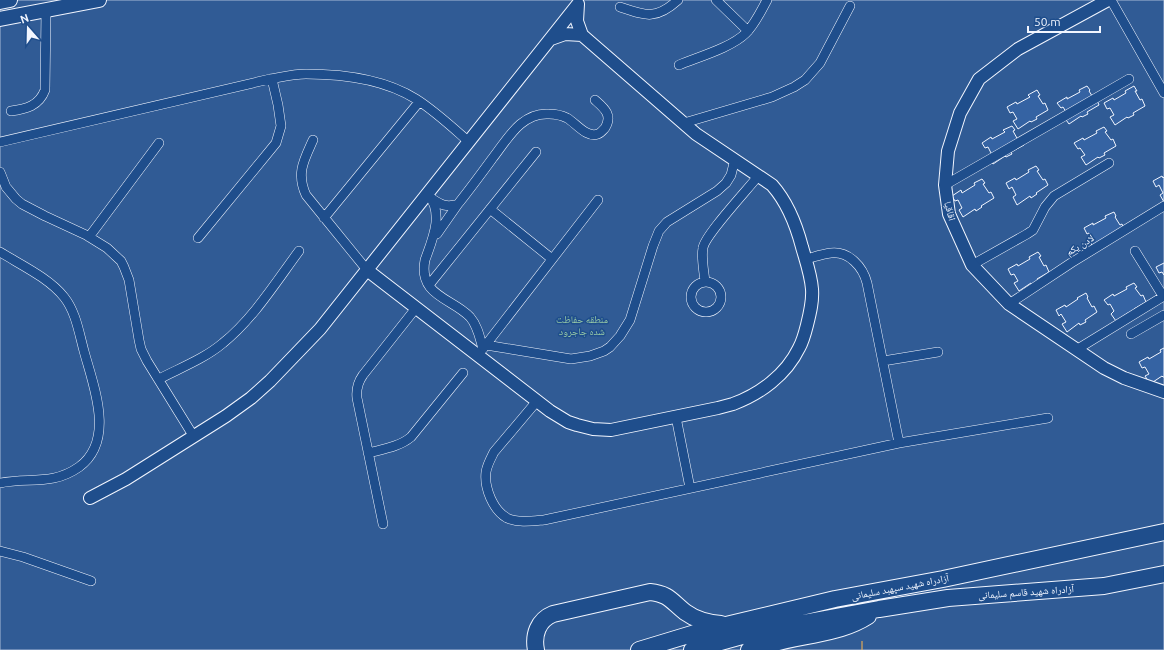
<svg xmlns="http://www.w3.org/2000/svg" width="1164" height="650" font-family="Ubuntu,'Noto Naskh Arabic',sans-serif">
  <rect width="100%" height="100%" fill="#1f4e8c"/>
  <path fill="#305b95" stroke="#a8bbd7" d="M 0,0 L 1164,0 L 1164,650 L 0,650 Z"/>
  <path fill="#3563a3" stroke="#f2f6ff" d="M 1087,86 L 1090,90 L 1089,91 L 1094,99 L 1096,98 L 1099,105 L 1087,112 L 1088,114 L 1082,117 L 1081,116 L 1069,124 L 1064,117 L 1068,115 L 1063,107 L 1061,108 L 1057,103 L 1067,97 L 1067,99 L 1080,92 L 1079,90 Z
    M 1134,86 L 1137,91 L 1135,91 L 1140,100 L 1142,99 L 1145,106 L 1133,113 L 1134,115 L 1128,118 L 1127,117 L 1115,125 L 1110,117 L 1114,115 L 1110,108 L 1107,109 L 1104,103 L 1113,98 L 1114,100 L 1126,93 L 1125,91 Z
    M 1037,90 L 1040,95 L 1038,96 L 1043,104 L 1045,103 L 1048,110 L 1036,117 L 1037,119 L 1031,122 L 1030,121 L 1018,129 L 1013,121 L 1017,119 L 1013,112 L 1010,113 L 1007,107 L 1016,102 L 1017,104 L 1030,97 L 1028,95 Z
    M 1012,126 L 1015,130 L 1013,131 L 1018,140 L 1021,139 L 1024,145 L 1011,152 L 1012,154 L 1006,157 L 1005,156 L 993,164 L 988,157 L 992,155 L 988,147 L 985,148 L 982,143 L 991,137 L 992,139 L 1005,132 L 1003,130 Z
    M 1104,127 L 1107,131 L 1105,132 L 1111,140 L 1113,139 L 1116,146 L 1104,153 L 1105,155 L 1099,158 L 1098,157 L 1086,165 L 1081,157 L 1085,155 L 1080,148 L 1078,149 L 1074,143 L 1083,138 L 1084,140 L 1097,133 L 1096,131 Z
    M 1036,166 L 1039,170 L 1037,171 L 1043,180 L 1045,179 L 1048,185 L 1036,193 L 1037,194 L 1031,198 L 1030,196 L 1017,205 L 1013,197 L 1016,195 L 1012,187 L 1009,189 L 1006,183 L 1015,178 L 1016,180 L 1029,172 L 1028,170 Z
    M 1162,176 L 1163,178 L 1164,177 L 1164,202 L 1160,195 L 1163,193 L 1159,185 L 1156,187 L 1153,181 Z
    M 982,179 L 985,183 L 983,184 L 989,193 L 991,192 L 994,198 L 981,206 L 982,207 L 976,211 L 975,209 L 963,217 L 959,210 L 962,208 L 958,200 L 955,201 L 952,196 L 961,190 L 962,193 L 975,185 L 974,183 Z
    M 1114,212 L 1116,216 L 1115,217 L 1120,225 L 1122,224 L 1125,231 L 1095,250 L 1090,242 L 1094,240 L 1089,233 L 1087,234 L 1084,228 L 1093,223 L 1093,225 L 1106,218 L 1105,216 Z
    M 1038,252 L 1041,256 L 1039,257 L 1044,266 L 1046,265 L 1049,272 L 1037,279 L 1038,281 L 1032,284 L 1031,283 L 1019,291 L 1014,283 L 1018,281 L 1014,274 L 1011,275 L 1008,269 L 1017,264 L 1018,266 L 1030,259 L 1029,257 Z
    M 1164,263 L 1164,275 L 1162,272 L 1159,273 L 1156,267 Z
    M 1134,283 L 1137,287 L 1135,288 L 1141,296 L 1143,295 L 1146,302 L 1134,309 L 1135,311 L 1129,314 L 1128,313 L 1116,321 L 1111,314 L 1114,311 L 1110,304 L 1108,305 L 1104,300 L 1113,294 L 1114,296 L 1127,289 L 1126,287 Z
    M 1086,293 L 1088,297 L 1087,298 L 1092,307 L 1094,306 L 1097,312 L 1085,320 L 1086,322 L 1080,325 L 1079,323 L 1067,332 L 1062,324 L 1066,322 L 1061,314 L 1059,316 L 1056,310 L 1065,305 L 1066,307 L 1078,299 L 1077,298 Z
    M 1164,348 L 1164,377 L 1163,377 L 1162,376 L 1150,384 L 1145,376 L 1149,374 L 1145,367 L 1142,368 L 1139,362 L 1148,357 L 1149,359 L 1161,352 L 1160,350 Z"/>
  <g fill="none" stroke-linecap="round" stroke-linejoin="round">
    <g stroke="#f2f6ff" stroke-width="10">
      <path id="street" d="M 716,0 L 748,31
        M 1111,0 L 1164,93
        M 620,7 C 646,16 656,20 678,0
        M 679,65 C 698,57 731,48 746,33 C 755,24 761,11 767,0
        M 11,111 C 26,109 39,106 45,90 L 46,10
        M 684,123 L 772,97 L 794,87 L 805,80 L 820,63 L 850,6
        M 313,140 C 304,160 296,173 306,195 L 367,270
        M 0,142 L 270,79 C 282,77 294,74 306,74 C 344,74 384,79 416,99 C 435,111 452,127 469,142
        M 0,172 L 6,187 L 16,199 L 22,204 L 45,216 L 86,235 L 107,248 L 121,261 L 124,267 L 129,280 L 139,340 L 141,349 L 147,361 L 194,437
        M 945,185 L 1129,79
        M 428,194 C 444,214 433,238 425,260 C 418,296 452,298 470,317 C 478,326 480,339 483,349
        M 431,198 C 441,205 447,208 458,204 L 437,234
        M 458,204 C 470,189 481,174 492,159 C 507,140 521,112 549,114 C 555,114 561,115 567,118 C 576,123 586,138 598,134 C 601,133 603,130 605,128 C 613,115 604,108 595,100
        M 490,209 L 552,259
        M 324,218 L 419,102
        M 89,237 L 159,143
        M 198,238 L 276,143 L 281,126 L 278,105 L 272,79
        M 1135,251 L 1163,296
        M 0,252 C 21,265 49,278 64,297 C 76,312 79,333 84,351 C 93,385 116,440 79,467 C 52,486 29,477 0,483
        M 806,259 C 814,257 822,254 831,253 C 849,251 863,267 867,283 L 899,443
        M 972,265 L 1027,234 L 1033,230 L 1045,207 L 1054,196 L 1109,163
        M691 297a15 15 0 1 1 30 0a15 15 0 1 1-30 0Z
        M 705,282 C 704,271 701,258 703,248 C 704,236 749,188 759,175
        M 429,285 L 536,152
        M 1009,304 L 1071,263 L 1164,206
        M 1131,334 L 1164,315
        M 486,345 L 571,359 L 590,356 L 604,351 L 610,347 L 620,336 L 630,320 L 653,246 L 659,231 L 667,222 L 717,191 L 726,183 L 731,175 L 735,159
        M 1076,350 L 1164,296
        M 478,355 L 598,200
        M 883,361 L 938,352
        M 159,379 C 180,368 204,359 223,343 C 253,319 276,282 299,251
        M 537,401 L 494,452 C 491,458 487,465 486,472 C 484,488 493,510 507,518 C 518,523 532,521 544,520 L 899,443 L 1048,418
        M 676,417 L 690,488
        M 368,453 C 383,449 399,447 411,437 L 463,373
        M 383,524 L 357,398 C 356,389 358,382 363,375 L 416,308
        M 0,551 L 23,557 L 91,581"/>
    </g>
    <g stroke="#f2f6ff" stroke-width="14">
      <path id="secondary" d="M 1108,0 L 1018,49 L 979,79 L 960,113 L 948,151 L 945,185 L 949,214 L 972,265 L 1009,304 L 1104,368 L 1124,378 L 1164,392
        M 551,39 L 565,34 L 582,35
        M 367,270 L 550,411 L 568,422 L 577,425 L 593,429 L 611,430 L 718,408 L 733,404 C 760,394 786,375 799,348 C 803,341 805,333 807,325 C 810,313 813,301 812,289 C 811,275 806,261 802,247 C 796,224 788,203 772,185 L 696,134 L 582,35 L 577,21 L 578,4
        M 90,498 L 126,479 L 226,416 L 251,398 L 270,381 L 320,329 L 578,4"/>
    </g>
    <g stroke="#f2f6ff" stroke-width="16">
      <path id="primary" d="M 0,2 L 10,0
        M 0,19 L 99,0"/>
    </g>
    <g stroke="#f2f6ff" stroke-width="18">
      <path id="highway" d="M 536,650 C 533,635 538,620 553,614 L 650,592 C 669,594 671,601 685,612 C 696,620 708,623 721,624
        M 639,650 L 705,630 L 835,599 L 943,579 L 1164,532
        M 692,650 L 760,631 L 879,609 L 948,598 L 1104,586 L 1164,574
        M 749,650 C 770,643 791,639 813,635 C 832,631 851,627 868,616"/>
    </g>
    <use href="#street" stroke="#1f4e8c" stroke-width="9"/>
    <use href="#secondary" stroke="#1f4e8c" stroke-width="12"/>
    <use href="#primary" stroke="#1f4e8c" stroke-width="14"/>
    <use href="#highway" stroke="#1f4e8c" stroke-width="16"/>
    <path stroke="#ffb74d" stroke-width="1" stroke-dasharray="14 3 2 3" stroke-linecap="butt" d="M 862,650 L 862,641"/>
  </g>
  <g text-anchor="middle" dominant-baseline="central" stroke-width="3" stroke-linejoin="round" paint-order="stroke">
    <g font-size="10" fill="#f2f6ff" stroke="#1f4e8c">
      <text transform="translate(950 211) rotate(75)">اقاقیا</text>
      <text transform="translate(1080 245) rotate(-32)">لادن یکم</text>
      <text transform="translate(900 587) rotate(-11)">آزادراه شهید سپهبد سلیمانی</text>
      <text transform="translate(1026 592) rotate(-4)">آزادراه شهید قاسم سلیمانی</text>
    </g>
    <g font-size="10" fill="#97c8a6" stroke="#1f4e8c">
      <text x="582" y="319">منطقه حفاظت<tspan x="582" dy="12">شده جاجرود</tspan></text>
    </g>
  </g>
  <g transform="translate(28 28) rotate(340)" stroke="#1f4e8c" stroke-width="3" paint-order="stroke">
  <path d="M0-3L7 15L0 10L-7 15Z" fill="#f2f6ff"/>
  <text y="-6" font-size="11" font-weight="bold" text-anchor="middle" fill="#f2f6ff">N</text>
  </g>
  <path d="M1028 26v6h72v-6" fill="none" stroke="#f2f6ff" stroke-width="2"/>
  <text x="1034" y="26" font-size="12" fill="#f2f6ff" stroke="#1f4e8c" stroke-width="3" paint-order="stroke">50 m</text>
</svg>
